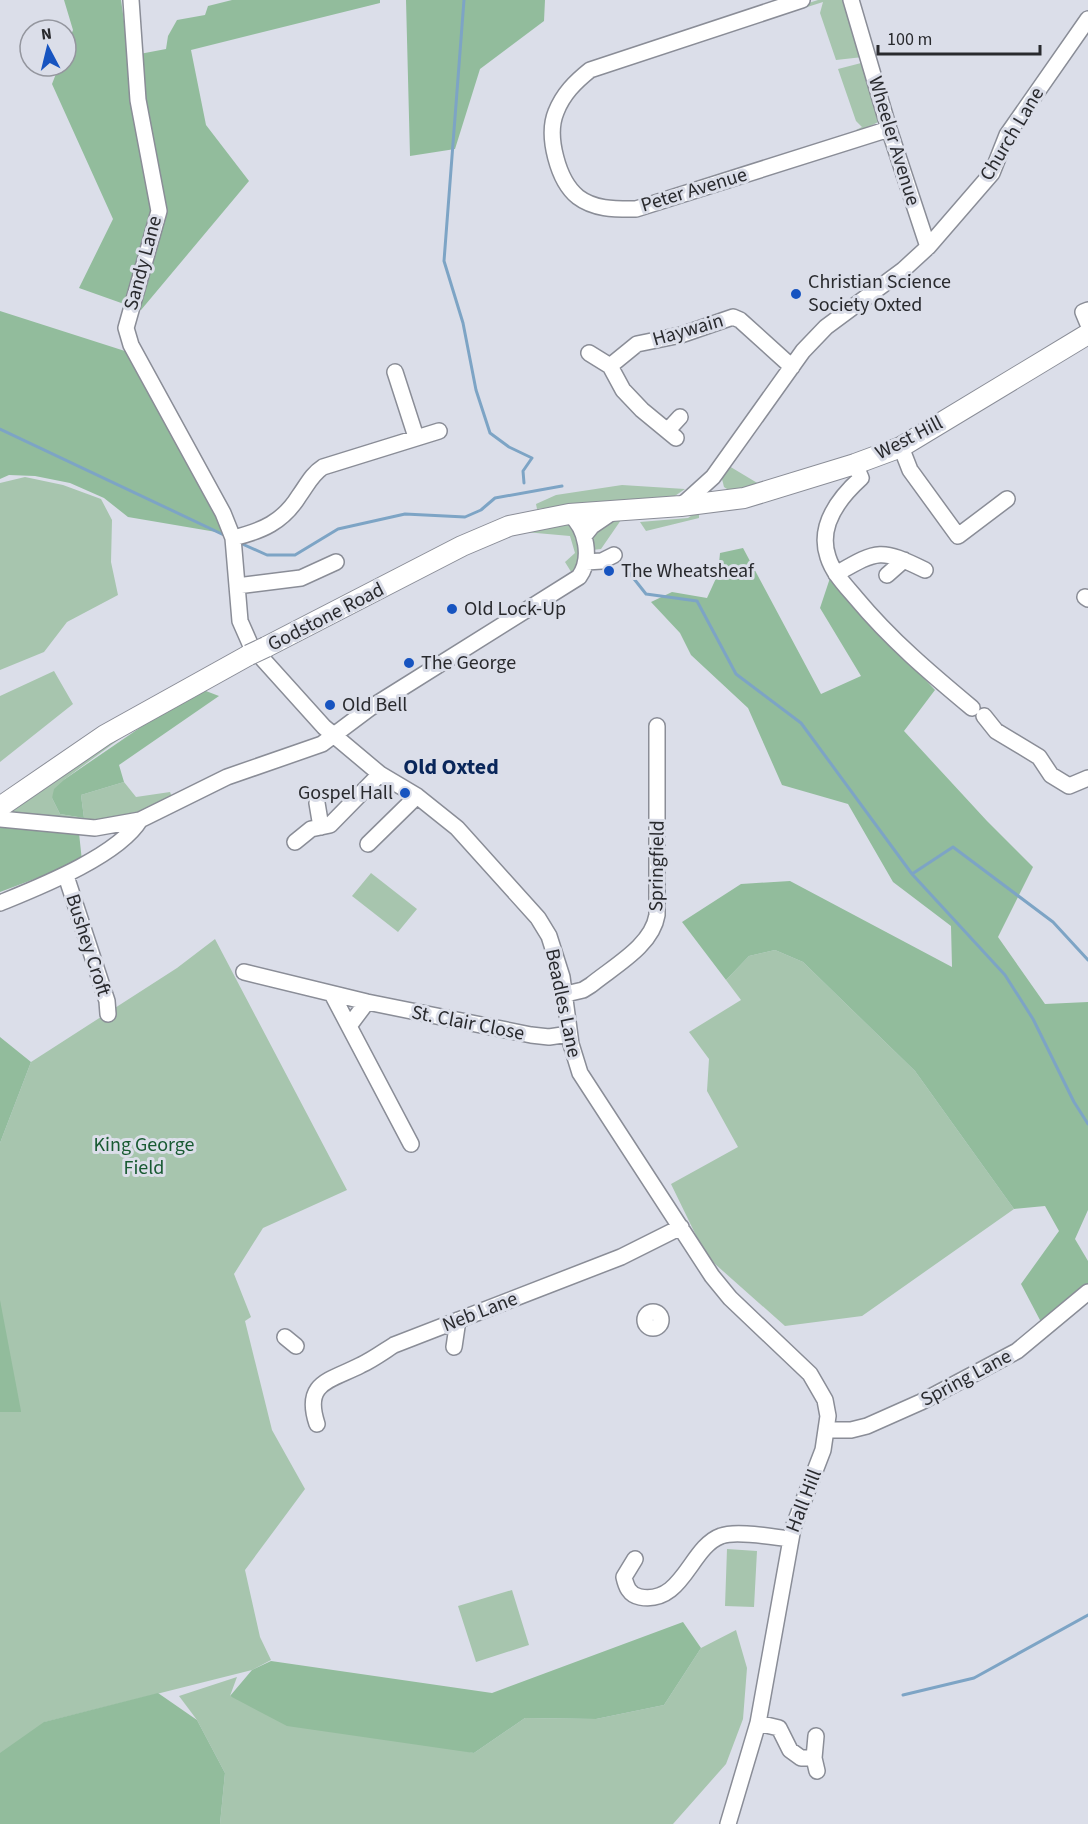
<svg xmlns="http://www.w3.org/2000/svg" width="1088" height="1824" font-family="'Source Sans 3',sans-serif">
  <rect width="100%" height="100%" fill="#dbdee9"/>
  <path fill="#a7c5ae" d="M 818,0 L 846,0 L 863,57 L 836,60 L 820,13 L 823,2 L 782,15 L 781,12 Z
    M 865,62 L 880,121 L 857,133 L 856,130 L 862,127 L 856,121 L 838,69 Z
    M 729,466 L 759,484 L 730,491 L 724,487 L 722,479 Z
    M 25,477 L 63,485 L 101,499 L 112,520 L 111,562 L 118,595 L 67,622 L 44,652 L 0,670 L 0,483 Z
    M 622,485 L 685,489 L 669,500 L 578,504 L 537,509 L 536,504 L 556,495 Z
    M 695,513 L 699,513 L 699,518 L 646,531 L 640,522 L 688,518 Z
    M 611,519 L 621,520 L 601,549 L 592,550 L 593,531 Z
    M 567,522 C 581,532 584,561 573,575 L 565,562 L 575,553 L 570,536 L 525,532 Z
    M 54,671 L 73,704 L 0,762 L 0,696 Z
    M 128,731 L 129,732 L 65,779 L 52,798 L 60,814 L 84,818 L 81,795 L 124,782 L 136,797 L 170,792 L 172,797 C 159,804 144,812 130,816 C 101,824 39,820 10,811 Z
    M 371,873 L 417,909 L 398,932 L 352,896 Z
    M 215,939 L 347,1190 L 263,1228 L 234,1274 L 251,1317 L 245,1321 L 272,1430 L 305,1489 L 245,1570 L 260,1637 L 271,1660 L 252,1670 L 45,1722 L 0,1756 L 0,1143 L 31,1062 L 177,968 Z
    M 775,950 L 803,962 L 915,1071 L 1014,1209 L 862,1316 L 785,1326 L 706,1256 L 671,1184 L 738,1147 L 707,1091 L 709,1059 L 689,1032 L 741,1000 L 726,980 L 749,956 Z
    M 727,1549 L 757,1551 L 754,1607 L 725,1606 Z
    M 512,1590 L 529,1645 L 476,1662 L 458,1606 Z
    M 736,1630 L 747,1668 L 743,1719 L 726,1764 L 673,1824 L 220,1824 L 225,1773 L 197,1720 L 179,1696 L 237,1677 L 230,1696 L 474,1753 L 525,1718 L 596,1719 L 664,1705 L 701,1648 Z"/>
  <path fill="#92bc9c" d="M 64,0 L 121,0 L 129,56 L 166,49 L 168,36 L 177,20 L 205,15 L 208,6 L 232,0 L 380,0 L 380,3 L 191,50 L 206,125 L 249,181 L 141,310 L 79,288 L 113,219 L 52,84 L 59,66 L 66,66 L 66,48 L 73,30 Z
    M 406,0 L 545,0 L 544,21 L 480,69 L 455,149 L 410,156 Z
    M 0,311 L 128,352 L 228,534 L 128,517 L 104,498 L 70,483 L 35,476 L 9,475 L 0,479 Z
    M 743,548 L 821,694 L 861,676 L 820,608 L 830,578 L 935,690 L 904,731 L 987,821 L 1033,867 L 998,937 L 1045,1004 L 1088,1002 L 1088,1210 L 1075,1239 L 1088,1261 L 1088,1287 L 1041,1322 L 1021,1284 L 1059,1231 L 1045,1206 L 1014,1209 L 915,1071 L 803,962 L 775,950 L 749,956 L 726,980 L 682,922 L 741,884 L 790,881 L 952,967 L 951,926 L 893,882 L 848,804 L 782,785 L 748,708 L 691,655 L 680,633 L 651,602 L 672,592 L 707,598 L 718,574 L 720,553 Z
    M 198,688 L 219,696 L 119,765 L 124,782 L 81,795 L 84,818 L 60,814 L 52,798 L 54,789 L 65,779 Z
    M 0,827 L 79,833 L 82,861 L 0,892 Z
    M 0,1037 L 31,1062 L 0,1143 Z
    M 0,1300 L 21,1411 L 21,1412 L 0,1412 Z
    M 683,1622 L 701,1648 L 664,1705 L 596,1719 L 525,1718 L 474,1753 L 287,1726 L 230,1696 L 252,1670 L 271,1661 L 492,1693 Z
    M 158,1693 L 197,1720 L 225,1773 L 220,1824 L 0,1824 L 0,1753 L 44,1722 Z"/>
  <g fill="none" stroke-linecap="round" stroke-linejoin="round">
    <path stroke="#7da4c5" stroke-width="3" d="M 464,0 L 444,261 L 463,323 L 476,390 L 490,433 L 509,447 L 532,458 L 523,471 L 524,483
      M 0,429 L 226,536
      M 240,543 L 267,555 L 295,555 L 338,529 L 405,514 L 465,517 L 481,510 L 495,498 L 562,486
      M 627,570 L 646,594 L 697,601 L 736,674 L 801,723 L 912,874 L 1005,975 L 1033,1019 L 1074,1102 L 1088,1124
      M 912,874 L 953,847 L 1053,922 L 1088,960
      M 903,1695 L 974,1678 L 1088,1615"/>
    <g stroke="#8a8d97" stroke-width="18">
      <path id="minor" d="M 131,0 L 138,100 L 159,211 L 126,328 L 131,345 L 223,513 L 233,538 L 240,621 L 251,646 L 324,727 L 380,774 L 417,796 L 457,828 L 538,918 L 549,936 L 562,977 L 571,1044 L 580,1073 L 712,1276 L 730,1298 L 810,1374 L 825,1400 L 828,1416 L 823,1450 L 793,1528 L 758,1723 L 728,1824
        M 802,0 L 590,70 C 575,82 563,94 556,112 C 546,136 558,181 578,197 C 595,210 617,209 636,209 L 889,129
        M 851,0 L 889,129 L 928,247
        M 1088,310 L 1083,312 L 1088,324
        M 589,353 L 610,366 L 623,390 L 642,410 L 676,438
        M 610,366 L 637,344 L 681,335 L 733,317 L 740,320 L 792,367
        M 395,372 L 416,437
        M 668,430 L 680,417
        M 901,447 L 910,470 L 958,536 L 1007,499
        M 855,464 L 861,478 C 840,497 817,525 828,557 C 833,573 845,585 856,598 C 891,640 930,673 972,708
        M 681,506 L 713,477 L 803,351 L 826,327 L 903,270 L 928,247 L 992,173 L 1007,135 L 1088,19
        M 584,536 L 592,526 L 614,511
        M 233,538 C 262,531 283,522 299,496 C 307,485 312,474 323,467 L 439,431
        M 586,562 L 602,561 L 614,555
        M 836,574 C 878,550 880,548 925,570
        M 887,575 L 904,560
        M 237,586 L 301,578 L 336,562
        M 1085,597 L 1088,599
        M 984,716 L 996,731 L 1039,757 L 1051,775 L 1069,786 L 1088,778
        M 317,803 L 321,827
        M 0,819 L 95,828 L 140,820 L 227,777 L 322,744 L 370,708 L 579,577 C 592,559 587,528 569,514
        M 295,842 L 311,829 L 330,825 L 380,774
        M 368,844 L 417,796
        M 66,876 L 107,1001 L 108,1014
        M 0,903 C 39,887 118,856 140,820
        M 244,972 L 367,1002 L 531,1035 L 549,1037 L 569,1034
        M 332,994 L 411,1144
        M 566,994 L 583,990 L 591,985 C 614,966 652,946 657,915 L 657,726
        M 349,1026 L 367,1002
        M645 1320a8 8 0 1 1 16 0a8 8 0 1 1-16 0Z
        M 285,1337 L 296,1346
        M 454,1347 L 458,1320
        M 317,1424 C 303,1382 330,1381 361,1365 C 372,1360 383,1352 394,1345 L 621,1257 L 681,1227
        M 828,1430 L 851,1430 L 867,1426 L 921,1402 L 1017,1351 L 1088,1292
        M 635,1559 L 624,1577 C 626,1586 629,1595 640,1597 C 683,1605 690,1547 721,1536 C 736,1530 772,1537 790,1539
        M 758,1723 L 779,1728 L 790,1750 L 801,1758 L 814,1758
        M 816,1736 L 814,1758 L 817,1771"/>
    </g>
    <g stroke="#8a8d97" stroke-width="22">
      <path id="major" d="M 266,647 L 462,546 L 509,526 L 569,514 L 681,506 L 744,498 L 855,464 L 901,447 L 1088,334
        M 0,807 L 105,735 L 249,655"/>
    </g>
    <use href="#minor" stroke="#fff" stroke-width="15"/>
    <use href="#major" stroke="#fff" stroke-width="20"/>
    <g stroke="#8a8d97" stroke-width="22" stroke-linecap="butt">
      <path id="major-bridge" d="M 249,655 L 266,647"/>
    </g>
    <use href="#major-bridge" stroke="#fff" stroke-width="20"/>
  </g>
  <g fill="#1754c0" stroke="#dbdee9" stroke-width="2">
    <circle cx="796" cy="294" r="6"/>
    <circle cx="609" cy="571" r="6"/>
    <circle cx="452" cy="609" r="6"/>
    <circle cx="409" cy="663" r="6"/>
    <circle cx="330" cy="705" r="6"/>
    <circle cx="405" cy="793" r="6"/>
  </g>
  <g text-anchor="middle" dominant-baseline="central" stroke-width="6" stroke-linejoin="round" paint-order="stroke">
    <g font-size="20" fill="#292a2e" stroke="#dbdee9">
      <text transform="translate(1012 134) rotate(-59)">Church Lane</text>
      <text transform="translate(894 141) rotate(73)">Wheeler Avenue</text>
      <text transform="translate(694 190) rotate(-17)">Peter Avenue</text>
      <text transform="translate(143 263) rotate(-75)">Sandy Lane</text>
      <text transform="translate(688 330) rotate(-16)">Haywain</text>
      <text transform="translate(909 438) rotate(-27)">West Hill</text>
      <text transform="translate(326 617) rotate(-27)">Godstone Road</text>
      <text transform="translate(657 866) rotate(-89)">Springfield</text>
      <text transform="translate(88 945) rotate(72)">Bushey Croft</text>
      <text transform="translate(563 1003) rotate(78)">Beadles Lane</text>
      <text transform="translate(468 1023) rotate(11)">St. Clair Close</text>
      <text transform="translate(480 1312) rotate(-21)">Neb Lane</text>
      <text transform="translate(966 1378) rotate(-28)">Spring Lane</text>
      <text transform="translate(804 1501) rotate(-69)">Hall Hill</text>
    </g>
    <g font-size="20" fill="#292a2e" stroke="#dbdee9" text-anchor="start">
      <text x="808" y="282">Christian Science<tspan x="808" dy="23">Society Oxted</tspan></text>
      <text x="621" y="571">The Wheatsheaf</text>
      <text x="464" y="609">Old Lock-Up</text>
      <text x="421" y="663">The George</text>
      <text x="342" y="705">Old Bell</text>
      <text x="393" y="793" text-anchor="end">Gospel Hall</text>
    </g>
    <g font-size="20" fill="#185a32" stroke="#dbdee9">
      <text x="144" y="1145">King George<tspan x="144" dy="23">Field</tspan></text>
    </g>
    <g font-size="22" font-weight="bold" fill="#09265a" stroke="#dbdee9">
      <text x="451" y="767">Old Oxted</text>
    </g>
  </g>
  <g transform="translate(48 48) rotate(353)"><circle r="28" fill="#dbdee9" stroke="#94969e" stroke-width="1.5"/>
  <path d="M0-4.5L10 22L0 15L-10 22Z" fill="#1754c0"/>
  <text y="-9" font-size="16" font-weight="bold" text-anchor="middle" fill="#292a2e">N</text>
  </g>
  <path d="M878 45v9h162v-9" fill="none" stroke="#292a2e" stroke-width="3"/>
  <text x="887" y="45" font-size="18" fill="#292a2e" stroke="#dbdee9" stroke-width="4.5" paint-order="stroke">100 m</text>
</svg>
